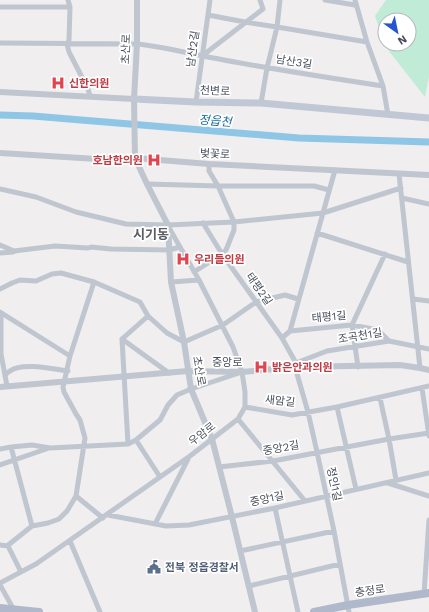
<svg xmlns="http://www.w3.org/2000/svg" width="429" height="612" font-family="'Work Sans','Noto Sans KR',sans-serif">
  <rect width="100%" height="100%" fill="#f0eeee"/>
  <path fill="#bfebd7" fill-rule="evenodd" d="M 386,0 L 429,0 L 429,77 L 425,97 L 385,46 L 375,16 ZM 385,20 L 409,20 L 409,44 L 385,44 Z"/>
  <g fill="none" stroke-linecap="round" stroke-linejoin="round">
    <path stroke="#8fc5e5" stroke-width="7" d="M 0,115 L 33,116 L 299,138 L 429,142"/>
    <path stroke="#bfc6cf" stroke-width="5" d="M 68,0 L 70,7 L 69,40 L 67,44 L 69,52 L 88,89 L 90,96
      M 325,0 L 355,5
      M 355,0 L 367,42 L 383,86 L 388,115
      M 0,7 L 70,7
      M 208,15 L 245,22 L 277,27 L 367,42
      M 0,43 L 137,44 C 166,47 195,55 224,60 C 277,70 330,78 383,86
      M 202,56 L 263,9 L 260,0
      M 196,102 L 210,0
      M 261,103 L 267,68 L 277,27 L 280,0
      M 399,174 L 420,368
      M 147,184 L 218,186 L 314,186 L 329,190
      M 0,189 L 36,197 L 76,212 L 126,224 L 168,225 L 234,222 L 323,213 L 401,188
      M 402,198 L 429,204
      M 203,223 L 222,254 L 282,338 L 296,363 L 295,367 L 308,412 L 317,452 L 334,531 L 349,612
      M 317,233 L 408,262
      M 0,245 L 14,251 L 55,246 L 88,248 L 91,247 L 111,249 L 169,250 L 180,247
      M 0,253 L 13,252
      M 194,272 L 222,254 L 226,250 L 234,230 L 234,222 L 218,186 L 209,171 L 209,164
      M 171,282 L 199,280
      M 0,289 L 12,283 L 20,280 L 36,281 L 52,274 L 61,273 L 94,282 L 140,302 L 148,316 L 167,333 L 184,342 L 223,325 L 256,302 L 285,295 L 298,299
      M 413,299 L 429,301
      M 0,312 L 70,356
      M 1,313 L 1,354 L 7,386
      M 290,331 L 352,325 L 378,330 L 389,341
      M 282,338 L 290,331 L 335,170
      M 122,339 L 169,373
      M 296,363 L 327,351 L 389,341 L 429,349
      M 358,367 L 352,325 L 385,254
      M 5,376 C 6,374 8,372 10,371 C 22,362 53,369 68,371
      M 422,388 L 429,436
      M 380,398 L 389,439 L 396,480
      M 245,407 L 292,415 L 337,407 L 429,386
      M 337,407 L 356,489
      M 238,419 L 305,501
      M 136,440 L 160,477
      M 128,444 L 122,339 L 148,316
      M 11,447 L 32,526
      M 0,449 L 11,447 L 32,445 L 50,448 L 128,444 L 136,440 L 160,420 L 168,405 L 177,395 L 191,389 L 239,373
      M 0,465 L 49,448
      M 219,467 L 273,461 L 389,439 L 429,433
      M 388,483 L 429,496
      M 76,496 L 103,518
      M 275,508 L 298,612
      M 108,515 L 166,526 L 189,525 L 275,508 L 429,473
      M 155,524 L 188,459
      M 70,541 L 100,612
      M 0,545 L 8,546 L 21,572
      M 7,546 L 32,526 L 48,523 L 59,519 L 67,511 L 76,496 L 85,438 L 80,420 L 76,414 L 64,392 L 63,387 L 70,356 L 94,282
      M 240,551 L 334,531
      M 0,583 L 36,564 L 190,456 L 238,419 L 245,407 L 245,392 L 242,372 L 233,347 L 199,280 L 168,226
      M 0,585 L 14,610
      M 249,586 L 340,564
      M 424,594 L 429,520"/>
    <path stroke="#bfc6cf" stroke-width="6" d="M 137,0 L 137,44 L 134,99 L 135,158 L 147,184 L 168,225 L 171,282 L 184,342 L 191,389 L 212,439 L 232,517 L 255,612
      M 0,92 L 134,99
      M 0,153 L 97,159 L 135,158 L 209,164 L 429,175
      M 0,387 L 188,371 L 242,372 L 295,367 L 400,365 L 420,368 L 429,370"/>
    <path stroke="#c1c8d5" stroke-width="7" d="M 134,99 L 196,102 L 261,103 L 429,118"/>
    <path stroke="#afb9cb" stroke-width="8" d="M 0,608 L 39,612
      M 314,612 L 348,605 L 429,593"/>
  </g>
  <defs>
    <g id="hospital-bare" transform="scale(1.08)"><path d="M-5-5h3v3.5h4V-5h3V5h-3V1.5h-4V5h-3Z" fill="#e0444e" stroke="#fff" stroke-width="2.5" paint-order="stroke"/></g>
    <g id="civic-bare" transform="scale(1.08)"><path d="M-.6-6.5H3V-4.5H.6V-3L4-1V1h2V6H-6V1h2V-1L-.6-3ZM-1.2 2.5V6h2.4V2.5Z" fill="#5c6f8a" stroke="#fff" stroke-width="2.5" paint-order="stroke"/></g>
  </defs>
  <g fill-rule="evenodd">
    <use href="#hospital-bare" x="58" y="83"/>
    <use href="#hospital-bare" x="154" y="160"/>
    <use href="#hospital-bare" x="183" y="259"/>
    <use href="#hospital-bare" x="261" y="367"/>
    <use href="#civic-bare" x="154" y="567"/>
  </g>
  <g text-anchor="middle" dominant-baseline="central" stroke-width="3.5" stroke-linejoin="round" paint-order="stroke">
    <g font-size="11" fill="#474e5a" stroke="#fff">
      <text transform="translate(126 49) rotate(-88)">초산로</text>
      <text transform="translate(193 49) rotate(-82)">남산2길</text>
      <text transform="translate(294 62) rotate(9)">남산3길</text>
      <text transform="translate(215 91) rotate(2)">천변로</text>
      <text transform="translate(215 154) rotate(3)">벚꽃로</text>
      <text transform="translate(259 289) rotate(55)">태평2길</text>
      <text transform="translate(329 317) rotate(-5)">태평1길</text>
      <text transform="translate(360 336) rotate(-9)">조곡천1길</text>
      <text x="227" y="362">중앙로</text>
      <text transform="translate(199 371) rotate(80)">초산로</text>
      <text transform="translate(280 401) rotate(6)">새암길</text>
      <text transform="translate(202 434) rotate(-38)">우암로</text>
      <text transform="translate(281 448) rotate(-10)">중앙2길</text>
      <text transform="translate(334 484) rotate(78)">정인1길</text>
      <text transform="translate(267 499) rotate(-12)">중앙1길</text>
      <text transform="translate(370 591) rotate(-8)">충정로</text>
    </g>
    <g font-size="11" font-weight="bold" fill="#be3a42" stroke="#fff" text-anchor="start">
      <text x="69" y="83">신한의원</text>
      <text x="143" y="160" text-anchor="end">호남한의원</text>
      <text x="194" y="259">우리들의원</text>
      <text x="272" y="367">밝은안과의원</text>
    </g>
    <g font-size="11" font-weight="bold" fill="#4e5e75" stroke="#fff" text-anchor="start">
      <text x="165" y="567">전북 정읍경찰서</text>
    </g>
    <g font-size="12" font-style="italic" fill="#176b9d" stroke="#fff">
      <text transform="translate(215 121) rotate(4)">정읍천</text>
    </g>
    <g font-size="13" font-weight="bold" fill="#5b5d62" stroke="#fff">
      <text x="151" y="234">시기동</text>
    </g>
  </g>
  <g transform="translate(397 32) rotate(147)"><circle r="19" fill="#ffffff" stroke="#b5b8bd"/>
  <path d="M0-3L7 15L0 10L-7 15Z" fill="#2655d2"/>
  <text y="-6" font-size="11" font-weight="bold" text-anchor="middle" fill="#474e5a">N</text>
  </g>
</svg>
